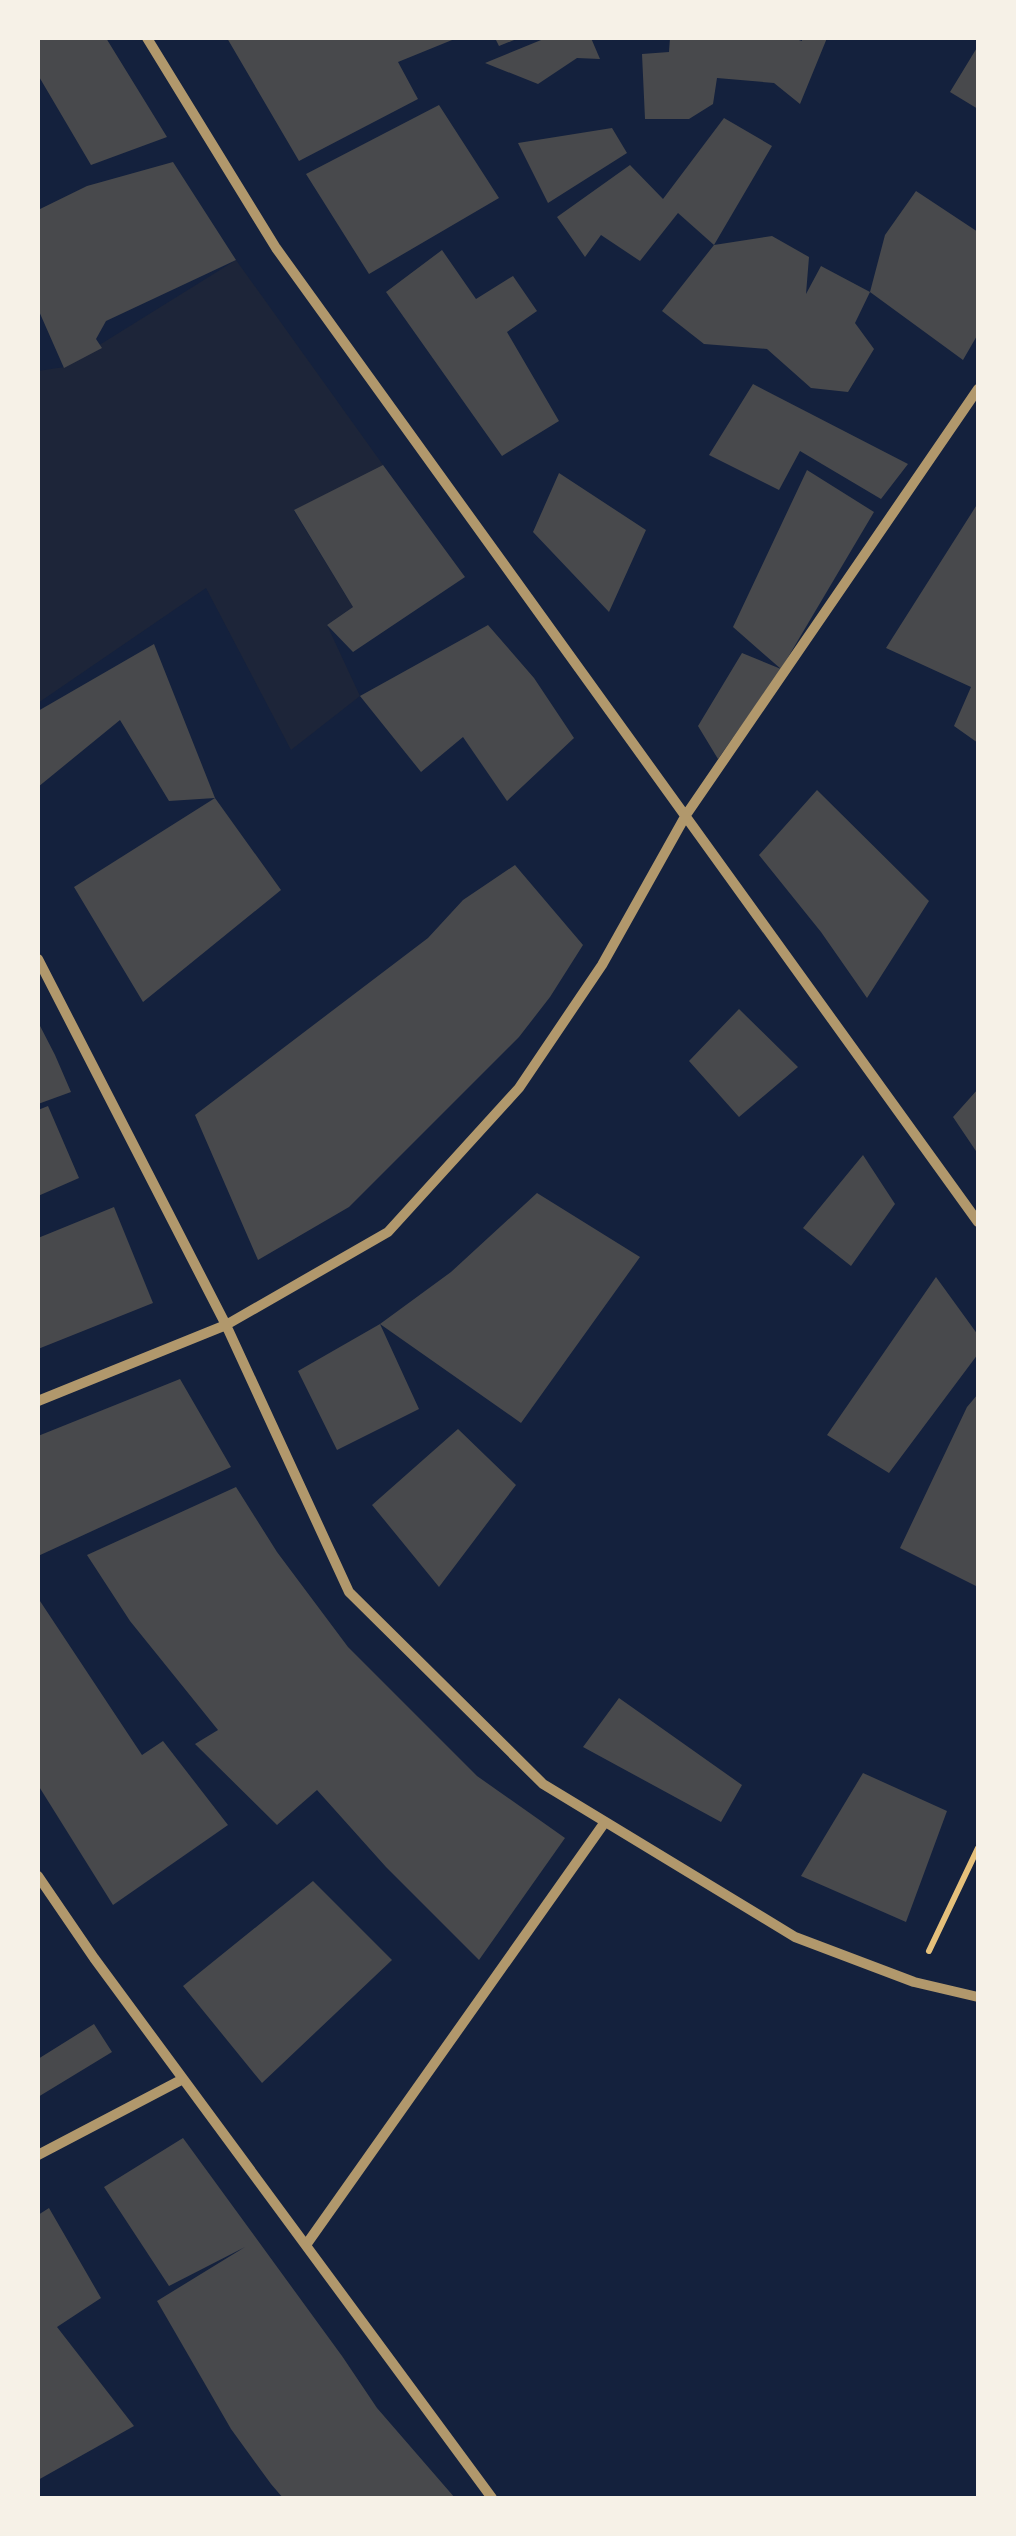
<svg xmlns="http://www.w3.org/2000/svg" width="1016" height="2536" font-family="'Nunito Sans',sans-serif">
  <rect width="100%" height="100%" fill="#14213d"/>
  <path fill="#1d2539" d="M 236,260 L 383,465 L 294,511 L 353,607 L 327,625 L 360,696 L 291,750 L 206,588 L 38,703 L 38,371 L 64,367 Z"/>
  <path fill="#48494c" d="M 38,38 L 106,38 L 167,137 L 91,165 L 38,75 Z
    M 227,38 L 457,38 L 398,62 L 418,99 L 299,161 Z
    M 495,38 L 519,38 L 499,46 Z
    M 546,38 L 591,38 L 600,59 L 577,58 L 538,84 L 485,63 Z
    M 670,38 L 792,38 L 802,41 L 802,38 L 827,38 L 800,104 L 774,83 L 717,78 L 713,104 L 689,119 L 645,119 L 642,54 L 669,52 Z
    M 978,46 L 978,109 L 950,92 Z
    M 439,105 L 499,198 L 369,274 L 306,174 Z
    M 724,118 L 772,146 L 714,245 L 678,213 L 640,261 L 601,235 L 585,257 L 557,217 L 630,165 L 663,199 Z
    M 612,128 L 627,153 L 548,203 L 518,143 Z
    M 173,162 L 236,260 L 106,321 L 96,339 L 102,348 L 64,368 L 38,309 L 38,210 L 87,186 Z
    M 916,191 L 978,232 L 978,334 L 963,360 L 870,292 L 855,323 L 874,349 L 848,392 L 811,388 L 767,349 L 704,344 L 662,311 L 714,245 L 772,236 L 809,257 L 806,294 L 821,266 L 870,292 L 885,235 Z
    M 442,250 L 476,299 L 513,276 L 537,311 L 507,332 L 559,421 L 502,456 L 386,292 Z
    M 753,384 L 908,464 L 881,499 L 800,451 L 779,490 L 709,455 Z
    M 383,465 L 465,577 L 353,652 L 327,625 L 353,607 L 294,510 Z
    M 807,470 L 874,512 L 781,669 L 733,627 Z
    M 559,473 L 646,530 L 609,612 L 533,532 Z
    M 978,503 L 978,743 L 954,726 L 971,687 L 886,648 Z
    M 488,625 L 534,678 L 574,738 L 507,801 L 463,737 L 421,772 L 360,696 Z
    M 154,644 L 215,798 L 281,890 L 143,1002 L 74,887 L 215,798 L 169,801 L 120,720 L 38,787 L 38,711 Z
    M 742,653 L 781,669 L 718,759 L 698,726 Z
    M 817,790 L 929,901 L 867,998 L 821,932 L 759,855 Z
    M 515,865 L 583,945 L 550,997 L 519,1037 L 349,1207 L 258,1260 L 195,1115 L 428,938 L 463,900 Z
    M 739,1009 L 798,1067 L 739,1117 L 689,1061 Z
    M 38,1022 L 55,1055 L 71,1092 L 38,1104 Z
    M 978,1089 L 978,1154 L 953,1117 Z
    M 48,1106 L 79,1178 L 38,1196 L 38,1110 Z
    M 863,1155 L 895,1204 L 851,1266 L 803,1228 Z
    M 537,1193 L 640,1257 L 521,1423 L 380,1324 L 419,1409 L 337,1450 L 298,1371 L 380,1324 L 451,1272 Z
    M 114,1207 L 153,1303 L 38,1349 L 38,1238 Z
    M 936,1277 L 978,1335 L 978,1354 L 889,1473 L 827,1435 Z
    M 180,1379 L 231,1467 L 38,1556 L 38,1436 Z
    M 978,1394 L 978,1587 L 900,1548 L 967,1407 Z
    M 458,1429 L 516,1485 L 439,1587 L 372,1505 Z
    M 236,1487 L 277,1552 L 348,1647 L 477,1776 L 565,1838 L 479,1960 L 386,1867 L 317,1790 L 277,1825 L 195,1744 L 218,1730 L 130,1621 L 87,1555 Z
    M 38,1598 L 142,1755 L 163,1741 L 228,1825 L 113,1905 L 38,1785 Z
    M 619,1698 L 742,1785 L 721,1822 L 583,1747 Z
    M 863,1773 L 947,1811 L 906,1922 L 801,1876 Z
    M 313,1881 L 392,1960 L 262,2083 L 183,1986 Z
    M 94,2024 L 112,2052 L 38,2097 L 38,2059 Z
    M 183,2138 L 342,2356 L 377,2408 L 455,2498 L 283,2498 L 271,2484 L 231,2429 L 157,2301 L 245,2247 L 169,2286 L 104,2187 Z
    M 49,2208 L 101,2298 L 57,2327 L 134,2426 L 38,2480 L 38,2215 Z"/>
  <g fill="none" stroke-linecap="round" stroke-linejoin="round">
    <path stroke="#e5c07b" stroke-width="6" d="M 929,1951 L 978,1848"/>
    <path stroke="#b1986c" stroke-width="10" d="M 147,38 L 276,248 L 978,1222
      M 38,959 L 226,1325 L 349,1592 L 543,1784 L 795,1937 L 914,1982 L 978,1997
      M 38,1401 L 226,1325 L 388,1232 L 519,1088 L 602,965 L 686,815 L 978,389
      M 38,1876 L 94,1958 L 492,2498
      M 38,2155 L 183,2079
      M 306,2245 L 605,1822"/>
  </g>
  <rect width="1016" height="2536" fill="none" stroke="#f6f1e7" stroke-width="80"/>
</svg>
